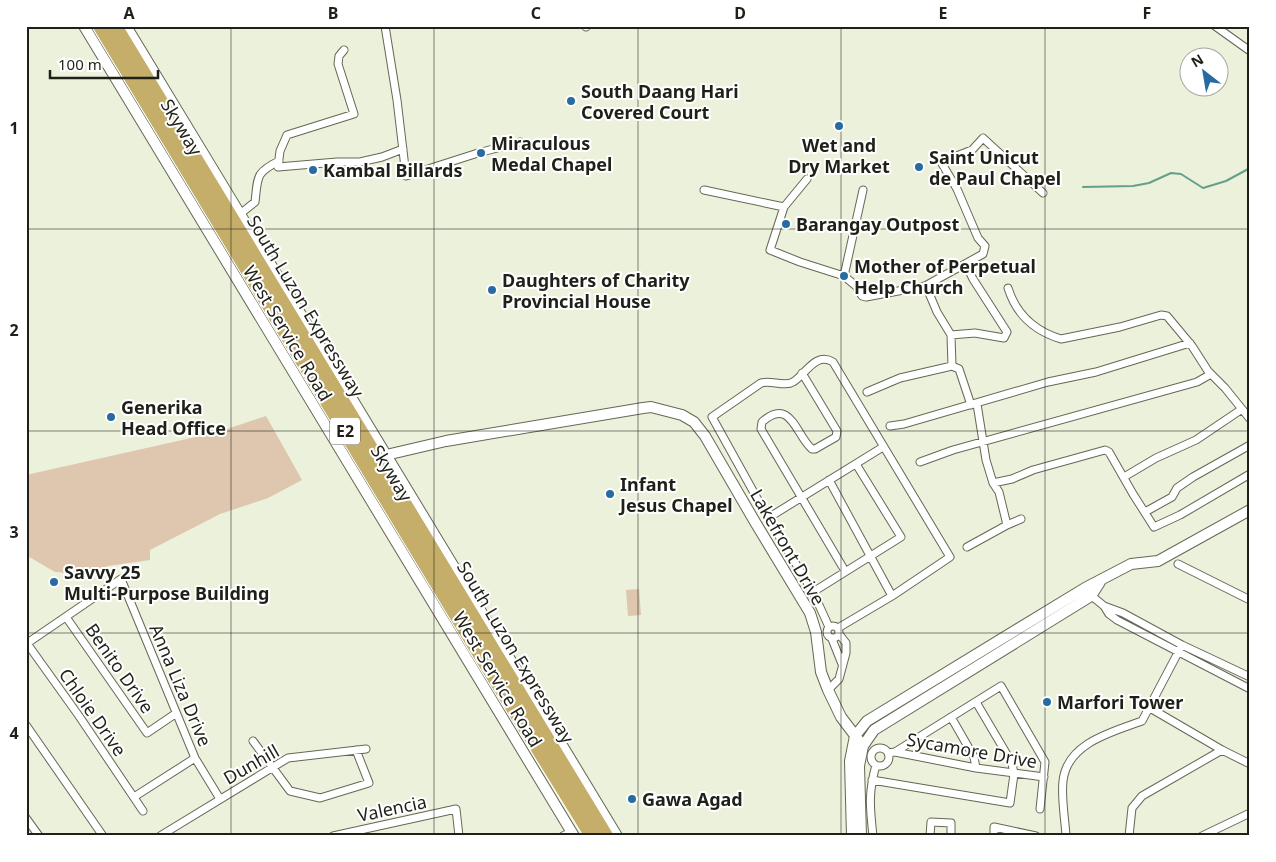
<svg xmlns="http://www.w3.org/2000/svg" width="1276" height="862" font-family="'Noto Sans',sans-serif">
  <rect width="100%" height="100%" fill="#ecf1db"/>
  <path fill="#dec6af" d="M 266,416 L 302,480 L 268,498 L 220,514 L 150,550 L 150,560 L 108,566 L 83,574 L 55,572 L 26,555 L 26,475 L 218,432 Z
    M 639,589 L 641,615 L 628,616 L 626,590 Z"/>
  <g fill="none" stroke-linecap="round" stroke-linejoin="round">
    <path stroke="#659f8a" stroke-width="2" d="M 1083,187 L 1133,186 L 1149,183 L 1171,173 L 1181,174 L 1203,188 L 1226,181 L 1250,168"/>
    <g stroke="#636855" stroke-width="9">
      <path id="street" d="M 385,26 L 397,100 L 406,176 L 478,153 L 520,142
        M 586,26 L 586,27
        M 1215,26 L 1250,51
        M 344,50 L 339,56 L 338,64 L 354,114 L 287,135 L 280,151 L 278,167 L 337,162 L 360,162 L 382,157 L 403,149
        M 807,179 L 784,207 L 770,250 L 800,262 L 844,276 L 856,286 L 862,296 L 866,297 L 925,286 L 983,254 L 985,246 L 978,238 L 957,189 L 941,162 L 972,150 L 983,138 L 1043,193
        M 704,190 L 784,207
        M 240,214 L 255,202 C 258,177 255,173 279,161
        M 844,276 L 863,190
        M 926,286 L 937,312 L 951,335 L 975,333 L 1004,338 L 1007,332 L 973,279 L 966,265
        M 1008,288 C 1016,314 1035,331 1061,339 L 1120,327 L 1161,315 L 1167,316 L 1192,346 L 1208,371 L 1225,388 L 1250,419
        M 952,366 L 959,369 L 971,405
        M 802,373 L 837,431 L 836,437 L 815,449 L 812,449 C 796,436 791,396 762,422 L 761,429 L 845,571
        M 867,392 L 900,378 L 952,366 L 951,335
        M 977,404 L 986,460 L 993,483 L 1012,479 L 1033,470 L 1105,450 L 1109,452 L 1133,494 L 1154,527 L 1180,515 L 1250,474
        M 890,426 L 904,424 L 1048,382 L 1096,372 L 1190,343
        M 920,462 L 953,450 L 1197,382 L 1211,374
        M 1124,477 L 1156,458 L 1196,440 L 1242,409
        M 829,480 L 892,596
        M 993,483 L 999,492 L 1007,525 L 1021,519
        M 1145,512 L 1172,497 L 1177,488 L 1193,477 L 1250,445
        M 768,518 L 883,447
        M 967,547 L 1007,525
        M 1178,564 L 1250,600
        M 813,592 L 901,537 L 856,464
        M 1088,593 L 1104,606 L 1109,614 L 1117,620 L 1250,689
        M 1104,606 L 1123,613 L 1182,645 L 1250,677
        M 66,617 L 147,733 L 175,714
        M827 632a6 6 0 1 1 12 0a6 6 0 1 1-12 0Z
        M 829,627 L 813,592 L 768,518 L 712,417 L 761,383 C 770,380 785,387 793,382 C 805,375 816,351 833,362 L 950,557 L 892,596 L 838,628
        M 832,639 L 842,664
        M 26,642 L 79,716 L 143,811
        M 26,644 L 121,579 L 195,758 L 220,799
        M 828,690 L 839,679 L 846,653 L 846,643 L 839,634
        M 1150,708 L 1222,750 L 1250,764
        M 951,717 L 974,757 L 976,768
        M 26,725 L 103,836
        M 253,741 L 290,791 L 320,798 L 369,783 L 356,750
        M871 757a9 9 0 1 1 18 0a9 9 0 1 1-18 0Z
        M 895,752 L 976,768 L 1044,777
        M 888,753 L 895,752 L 1001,686 L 1045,762 L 1040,809
        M 872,780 L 1010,803 L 1014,774 L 1012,763 L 976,702
        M 134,797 L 195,758
        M 26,818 L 39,836
        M 160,836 L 288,758 L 366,749
        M 333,836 L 456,809 L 459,836
        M 563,836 L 571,832
        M 873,836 C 870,808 868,793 876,765
        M 930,836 L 931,822 L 951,823 L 951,836
        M 994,836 L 994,827 L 1036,836
        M 1066,836 C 1065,819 1061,797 1063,781 C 1067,743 1112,732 1142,721 L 1182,645
        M 1129,836 L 1132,808 L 1142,796 L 1222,750
        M 1202,836 L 1250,813"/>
    </g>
    <g stroke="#636855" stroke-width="12">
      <path id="secondary" d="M 84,26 L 574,836
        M 126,26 L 617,836
        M 386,455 L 446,441 L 643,408 L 651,407 L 682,415 L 694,422 L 705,436 L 755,522 L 810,613 L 816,632 L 821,672 L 828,690 L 841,717 L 863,746
        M 852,836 L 850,761 L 855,736 L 867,721 L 1085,588 L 1131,564 L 1158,561 L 1250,510
        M 861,836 L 859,766 L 863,746 L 874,730 L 1091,596 L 1100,582"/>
    </g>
    <g stroke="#fff" stroke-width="16">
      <path id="highway" d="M 100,26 L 482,658 L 592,836
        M 115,26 L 606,836"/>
    </g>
    <use href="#street" stroke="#fff" stroke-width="7"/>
    <use href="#secondary" stroke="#fff" stroke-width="10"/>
    <use href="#highway" stroke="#c4ae69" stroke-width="14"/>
  </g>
  <path fill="none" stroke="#1f2119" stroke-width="1" stroke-opacity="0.55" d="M 231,26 L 231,836M 434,26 L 434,836M 638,26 L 638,836M 841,26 L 841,836M 1045,26 L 1045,836M 26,229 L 1250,229M 26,431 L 1250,431M 26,633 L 1250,633"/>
  <g fill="#286ba0" stroke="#fff" stroke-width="2">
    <circle cx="571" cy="101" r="5"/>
    <circle cx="839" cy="126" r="5"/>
    <circle cx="481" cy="153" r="5"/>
    <circle cx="919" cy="167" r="5"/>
    <circle cx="313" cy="170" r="5"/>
    <circle cx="786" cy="224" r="5"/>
    <circle cx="844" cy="276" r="5"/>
    <circle cx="492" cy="290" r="5"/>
    <circle cx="111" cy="417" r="5"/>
    <circle cx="610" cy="494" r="5"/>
    <circle cx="54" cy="582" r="5"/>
    <circle cx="1047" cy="702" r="5"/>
    <circle cx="632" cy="799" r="5"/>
  </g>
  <g text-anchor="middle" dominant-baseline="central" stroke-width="4" stroke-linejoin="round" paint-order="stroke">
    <rect fill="#fff" stroke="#62645e" stroke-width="1" x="330" y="417.5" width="30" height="27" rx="4"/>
    <g font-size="16" font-weight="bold" fill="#1f2119">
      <text x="345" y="431">E2</text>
    </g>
    <g font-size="18" font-weight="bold" fill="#1f2119" stroke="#fff" text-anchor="start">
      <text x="581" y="91">South Daang Hari<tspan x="581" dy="21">Covered Court</tspan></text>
      <text x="491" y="143">Miraculous<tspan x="491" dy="21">Medal Chapel</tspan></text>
      <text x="839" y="145" text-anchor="middle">Wet and<tspan x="839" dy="21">Dry Market</tspan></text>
      <text x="929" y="157">Saint Unicut<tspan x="929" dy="21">de Paul Chapel</tspan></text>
      <text x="323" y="170">Kambal Billards</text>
      <text x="796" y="224">Barangay Outpost</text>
      <text x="854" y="266">Mother of Perpetual<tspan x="854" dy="21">Help Church</tspan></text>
      <text x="502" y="280">Daughters of Charity<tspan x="502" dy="21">Provincial House</tspan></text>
      <text x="121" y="407">Generika<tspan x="121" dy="21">Head Office</tspan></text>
      <text x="620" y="484">Infant<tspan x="620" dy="21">Jesus Chapel</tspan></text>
      <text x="64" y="572">Savvy 25<tspan x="64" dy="21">Multi-Purpose Building</tspan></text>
      <text x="1057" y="702">Marfori Tower</text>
      <text x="642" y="799">Gawa Agad</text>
    </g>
    <g font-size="18" fill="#1f2119" stroke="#fff">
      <text transform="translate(182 127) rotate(59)">Skyway</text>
      <text transform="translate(306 306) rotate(59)">South Luzon Expressway</text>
      <text transform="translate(288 333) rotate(59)">West Service Road</text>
      <text transform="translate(392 473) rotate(59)">Skyway</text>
      <text transform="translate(788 547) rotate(60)">Lakefront Drive</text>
      <text transform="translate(516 652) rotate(59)">South Luzon Expressway</text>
      <text transform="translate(120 668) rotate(55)">Benito Drive</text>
      <text transform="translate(498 679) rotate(59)">West Service Road</text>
      <text transform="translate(181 685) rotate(67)">Anna Liza Drive</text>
      <text transform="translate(93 712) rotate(55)">Chloie Drive</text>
      <text transform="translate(972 750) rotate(10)">Sycamore Drive</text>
      <text transform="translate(251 764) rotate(-30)">Dunhill</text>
      <text transform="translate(392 808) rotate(-12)">Valencia</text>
    </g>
  </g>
  <rect width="1276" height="862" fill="none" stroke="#ffffff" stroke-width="55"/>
  <g transform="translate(1204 72) rotate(329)"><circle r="24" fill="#ffffff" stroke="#a5a6a3"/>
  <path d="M0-4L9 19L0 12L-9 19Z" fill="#286ba0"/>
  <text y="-8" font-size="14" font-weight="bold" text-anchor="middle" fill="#1f2119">N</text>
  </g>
  <path d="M50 70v8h108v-8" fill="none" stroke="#1f2119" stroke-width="2.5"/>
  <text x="58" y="70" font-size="15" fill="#1f2119" stroke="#ffffff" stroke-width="4" paint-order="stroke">100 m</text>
  <rect x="28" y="28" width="1220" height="806" fill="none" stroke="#1f2119" stroke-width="2"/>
  <g font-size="16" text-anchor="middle" font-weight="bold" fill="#1f2119">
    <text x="129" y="19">A</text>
    <text x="333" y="19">B</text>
    <text x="536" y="19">C</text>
    <text x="740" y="19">D</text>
    <text x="943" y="19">E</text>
    <text x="1147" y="19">F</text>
    <text x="14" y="134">1</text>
    <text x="14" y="336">2</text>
    <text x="14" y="538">3</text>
    <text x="14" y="739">4</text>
  </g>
</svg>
